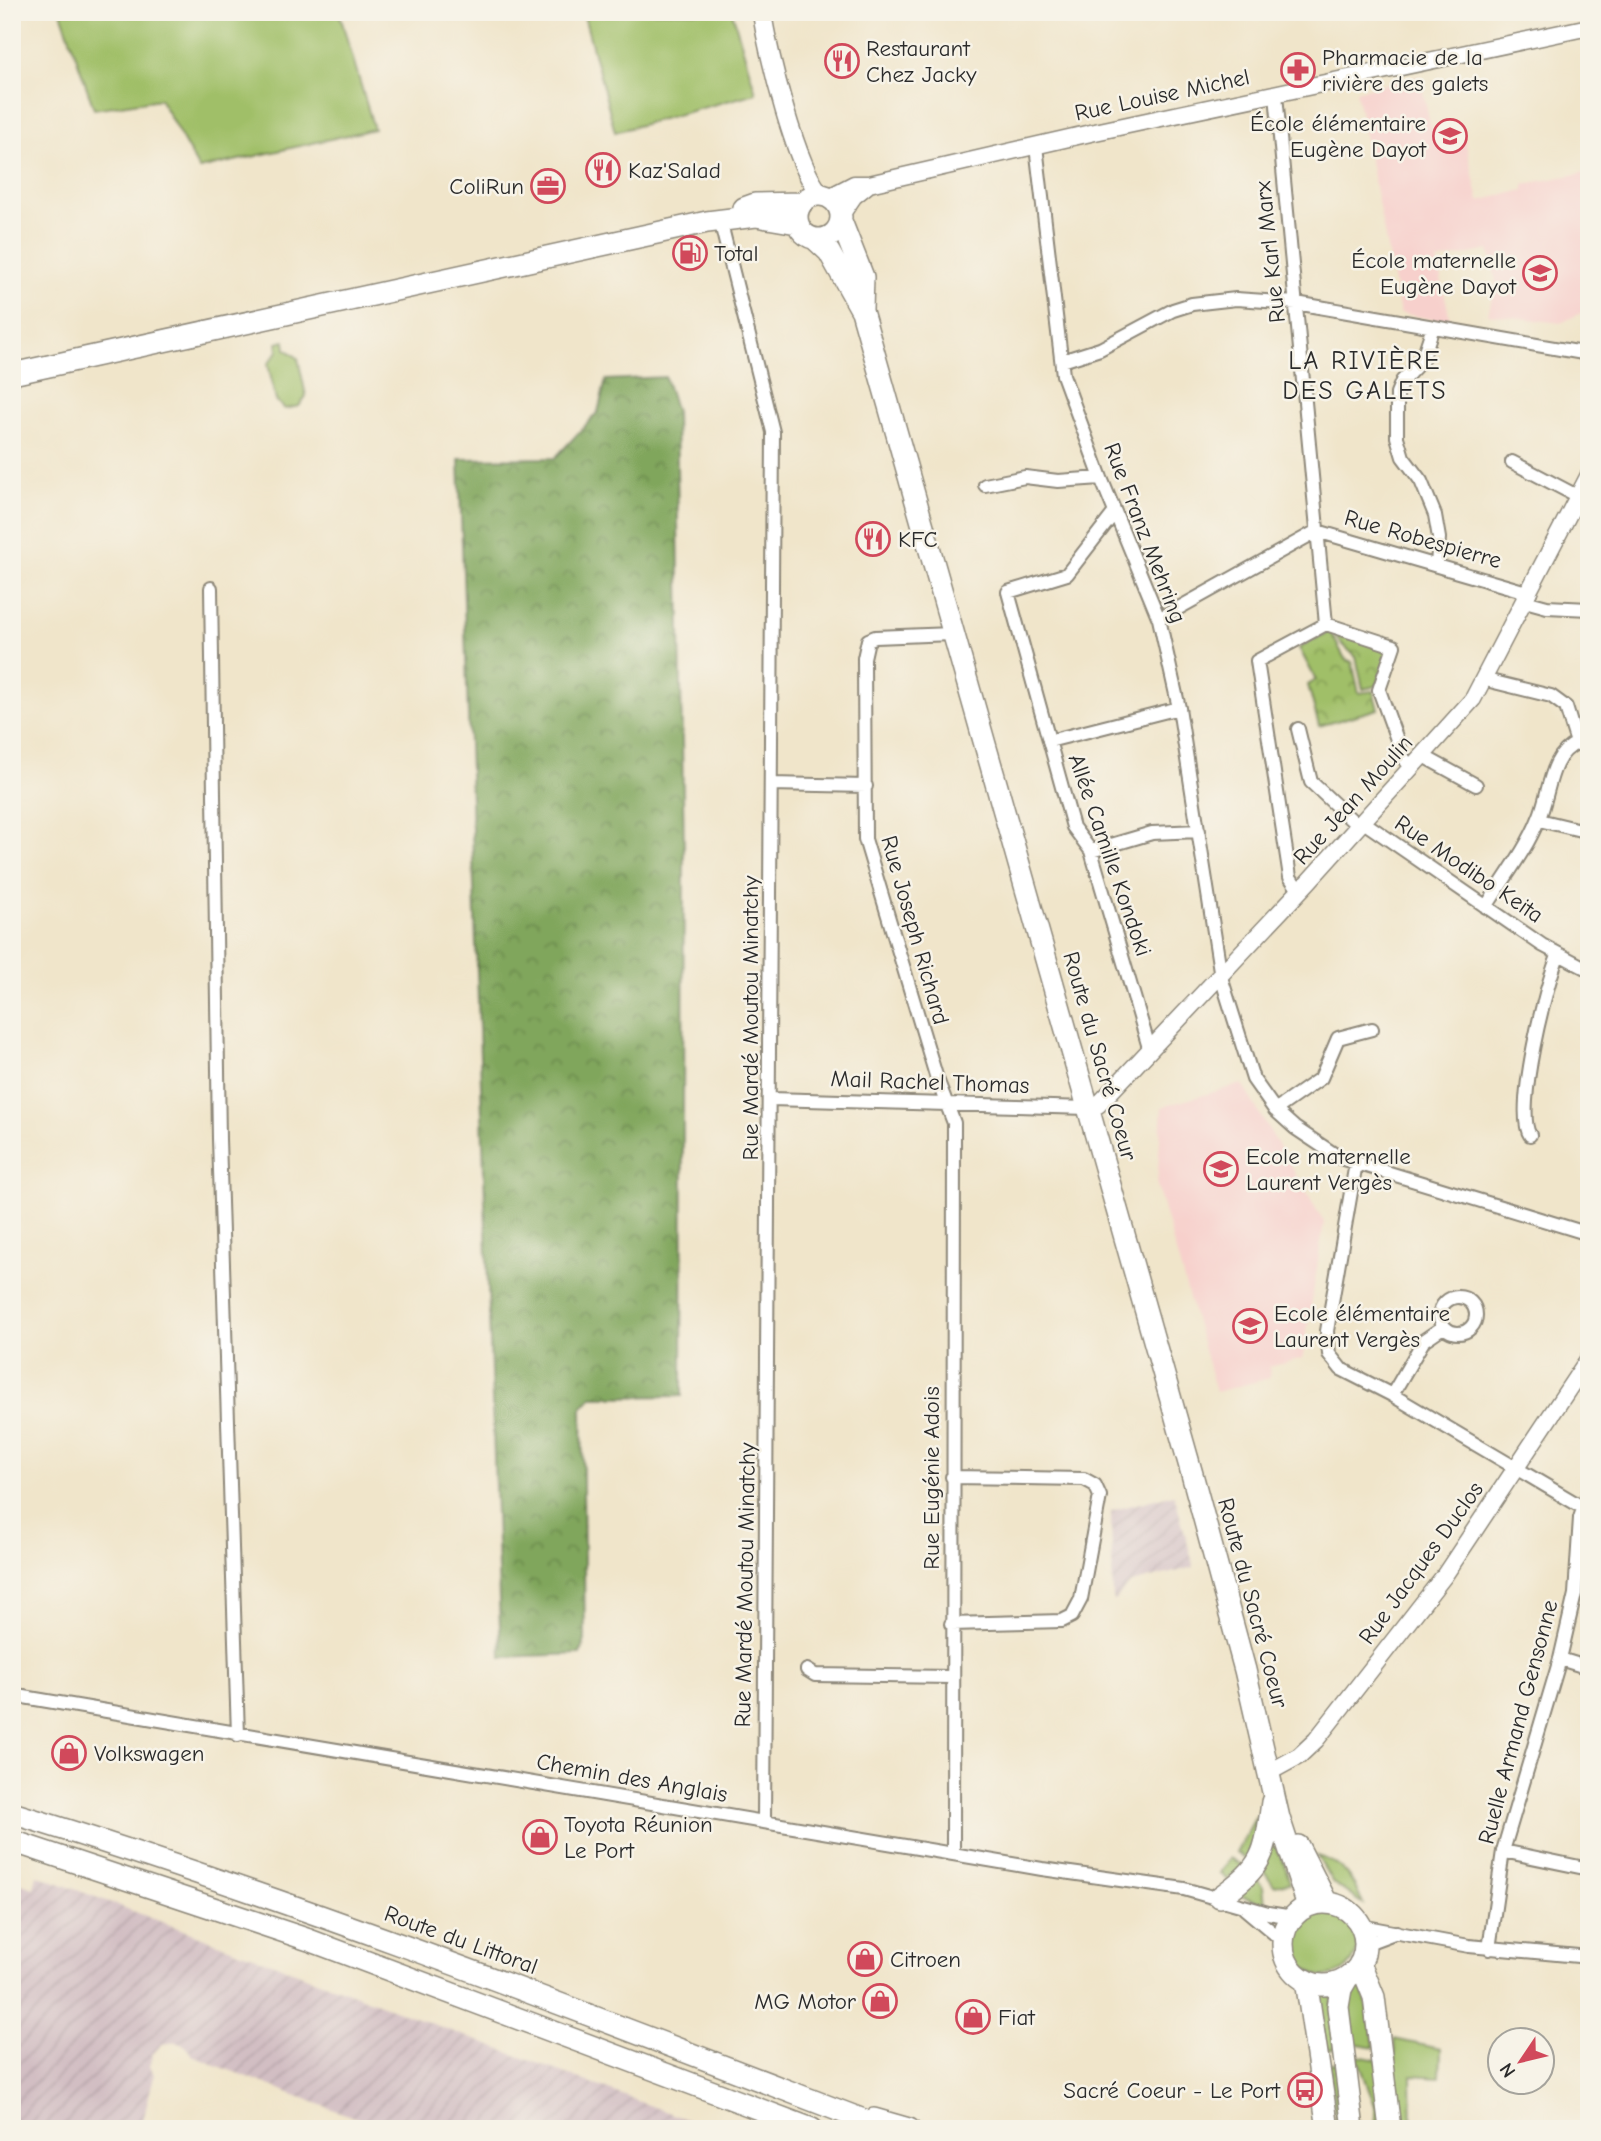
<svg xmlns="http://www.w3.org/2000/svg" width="1601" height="2141" font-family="'Comic Neue',sans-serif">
  <defs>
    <pattern id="industrial-furrows" width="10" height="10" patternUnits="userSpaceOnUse" patternTransform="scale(1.75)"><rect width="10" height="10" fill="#d2bec3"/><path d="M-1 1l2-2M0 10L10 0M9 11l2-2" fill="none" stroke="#b4a3a8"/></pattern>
    <pattern id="forest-crowns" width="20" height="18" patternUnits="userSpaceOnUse" patternTransform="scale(1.75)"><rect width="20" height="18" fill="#80a65c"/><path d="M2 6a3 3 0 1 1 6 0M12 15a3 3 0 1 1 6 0" fill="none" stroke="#69874c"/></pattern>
    <pattern id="park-crowns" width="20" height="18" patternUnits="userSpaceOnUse" patternTransform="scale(1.75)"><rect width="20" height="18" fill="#a0bf67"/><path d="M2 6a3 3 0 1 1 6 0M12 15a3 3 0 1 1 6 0" fill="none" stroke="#839b55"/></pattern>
  </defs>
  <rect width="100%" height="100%" fill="#f7f3e8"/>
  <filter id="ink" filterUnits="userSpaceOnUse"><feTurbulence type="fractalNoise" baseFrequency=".0143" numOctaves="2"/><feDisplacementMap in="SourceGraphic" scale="14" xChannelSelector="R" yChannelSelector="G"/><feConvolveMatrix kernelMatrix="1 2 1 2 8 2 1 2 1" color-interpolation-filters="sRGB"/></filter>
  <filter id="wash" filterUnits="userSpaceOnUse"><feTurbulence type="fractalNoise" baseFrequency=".00686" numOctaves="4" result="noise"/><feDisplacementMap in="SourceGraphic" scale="28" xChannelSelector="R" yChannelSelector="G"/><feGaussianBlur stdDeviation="1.57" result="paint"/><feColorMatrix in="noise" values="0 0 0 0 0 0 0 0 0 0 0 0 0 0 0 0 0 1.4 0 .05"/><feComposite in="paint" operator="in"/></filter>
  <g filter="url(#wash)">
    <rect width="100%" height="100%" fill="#f0e5ca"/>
    <path fill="#f7d0cc" d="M 1420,76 L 1431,129 L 1461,122 L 1479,201 L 1524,190 L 1524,184 L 1584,173 L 1589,184 L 1587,310 L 1561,323 L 1488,314 L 1496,281 L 1489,250 L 1437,261 L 1451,323 L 1400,313 L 1356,91 Z
      M 1242,1084 L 1324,1222 L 1303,1358 L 1269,1367 L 1270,1378 L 1216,1392 L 1157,1186 L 1162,1107 Z"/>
    <path fill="url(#industrial-furrows)" d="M 1174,1494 L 1194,1567 L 1131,1583 L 1113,1602 L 1111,1511 Z
      M 37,1875 L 712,2129 L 385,2129 L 192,2056 L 186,2046 L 176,2042 L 162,2044 L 152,2055 L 150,2066 L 154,2075 L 141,2129 L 12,2129 L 12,1881 L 34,1888 Z"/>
    <path fill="#a0bf67" stroke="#667549" stroke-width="2" d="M 61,12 L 339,12 L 374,129 L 199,169 L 160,99 L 94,109 Z
      M 583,12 L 732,12 L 756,93 L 615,132 Z
      M 285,341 L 286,349 L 298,358 L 306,396 L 299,406 L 285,409 L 276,401 L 268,364 L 278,351 L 277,343 Z
      M 1255,1818 L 1256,1836 L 1247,1859 L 1236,1853 Z
      M 1272,1841 L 1284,1863 L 1290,1883 L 1274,1885 L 1260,1866 Z
      M 1317,1856 C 1343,1863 1353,1879 1363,1904 L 1333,1883 Z
      M 1230,1858 L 1243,1866 L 1227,1880 L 1220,1873 Z
      M 1255,1877 L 1263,1887 L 1265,1904 L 1233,1893 Z
      M1295 1945a31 31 0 1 1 62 0a31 31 0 1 1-62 0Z
      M 1360,1972 L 1375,2047 L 1346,2042 L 1347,1985 Z
      M 1317,1991 L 1332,1991 L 1334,2049 L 1326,2050 Z
      M 1394,2039 L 1441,2049 L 1440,2077 L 1411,2075 L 1412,2129 L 1398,2129 L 1396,2091 L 1388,2060 L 1395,2059 Z
      M 1357,2056 L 1378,2060 L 1384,2129 L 1376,2129 L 1375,2106 Z
      M 1336,2063 L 1343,2129 L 1337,2129 L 1329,2065 Z"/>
    <path fill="url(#forest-crowns)" stroke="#566844" stroke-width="2" d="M 665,377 L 676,412 L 684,847 L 682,1396 L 592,1397 L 582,1408 L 585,1640 L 580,1654 L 501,1657 L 459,459 L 555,458 L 598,412 L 606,380 Z"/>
    <path fill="url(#park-crowns)" stroke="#667549" stroke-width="2" d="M 1333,627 L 1375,641 L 1388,656 L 1377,686 L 1363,689 L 1356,657 L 1339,641 Z
      M 1330,631 L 1345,659 L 1352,662 L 1359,693 L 1373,691 L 1378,709 L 1319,726 L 1308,685 L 1316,680 L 1299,648 Z"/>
  </g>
  <g filter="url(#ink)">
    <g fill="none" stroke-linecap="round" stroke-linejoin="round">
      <g stroke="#8e887a" stroke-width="16">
        <path id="minor" d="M 1276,95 L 1326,624
          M 1036,146 L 1063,375 L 1101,478 L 1159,619 L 1179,708 L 1221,977 L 1253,1079 L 1275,1110 L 1295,1128 L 1340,1158 L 1589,1234
          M 720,220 L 773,432 L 764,1822
          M 1433,327 L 1422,360 L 1402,381 L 1397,393 L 1397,437 L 1403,457 L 1421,481 L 1435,515 L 1439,538 L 1437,565
          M 1062,361 L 1100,349 L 1173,310 L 1192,304 L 1236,299 L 1296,303 L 1589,354
          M 1512,462 L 1577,496
          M 985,485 L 1025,477 L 1058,481 L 1101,478
          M 1572,505 L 1589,514
          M 1115,512 L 1067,574 L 1008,592 L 1073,827 L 1091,851 L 1150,1051
          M 211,588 L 219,1139 L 238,1735
          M 1525,601 L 1547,607 L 1589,609
          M 1159,619 L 1317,531 L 1530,593
          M 952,634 L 875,637 L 868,640 L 864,658 L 865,839 L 937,1079 L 954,1123 L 953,1853
          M 1486,680 L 1551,696 L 1566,707 L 1577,743
          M 1298,729 L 1311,782 L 1358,826
          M 1049,741 L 1179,708
          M 1423,756 L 1476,785
          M 771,784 L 866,786
          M 1539,820 L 1589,832
          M 1362,821 L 1542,945 L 1589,970
          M 1091,851 L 1152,833 L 1199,831
          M 1300,892 L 1290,877 L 1257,661 L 1326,624 L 1394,646 L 1379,690 L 1404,759 L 1412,767
          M 1486,907 C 1504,878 1527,849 1539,818 C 1550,793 1549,755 1577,743
          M 771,1099 L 1088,1108
          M 1275,1110 L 1321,1078 L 1338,1038 L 1372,1029
          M 1530,1135 C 1514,1112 1546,982 1559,954
          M 1356,1163 L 1327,1331 L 1329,1354 L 1341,1369 L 1392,1395 L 1582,1507
          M1440 1315a18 18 0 1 1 36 0a18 18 0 1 1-36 0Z
          M 1392,1395 L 1424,1340 L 1443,1327
          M 951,1624 L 1062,1621 L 1072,1616 L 1081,1599 L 1100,1496 L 1095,1485 L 1084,1479 L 952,1477
          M 1560,1659 L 1589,1668
          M 807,1670 L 815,1675 L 951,1677
          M 12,1695 L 1042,1869 L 1184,1889 L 1268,1913 L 1293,1917
          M 1503,1851 L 1589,1869
          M 1245,1909 L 1283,1941
          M 1361,1926 L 1469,1946 L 1589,1957
          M 1365,1944 L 1397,1932
          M 1489,1949 L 1503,1851 L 1560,1659 L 1575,1594 L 1580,1518 L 1589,1491"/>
      </g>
      <g stroke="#8e887a" stroke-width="19">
        <path id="tertiary" d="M 829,197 L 854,184 L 869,184 L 1095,132 L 1589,27
          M 841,215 L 854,196 L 869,184
          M 1088,1108 L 1098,1105 L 1308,882 L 1473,699 L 1589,475
          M 1268,1773 L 1299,1756 L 1316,1740 L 1444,1576 L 1589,1358"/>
      </g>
      <g stroke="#8e887a" stroke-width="21">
        <path id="secondary" d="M 762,12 C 766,46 798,177 822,195"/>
      </g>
      <g stroke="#8e887a" stroke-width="24">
        <path id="primary" d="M797 217a22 22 0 1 1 44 0a22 22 0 1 1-44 0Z
          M 744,208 L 755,204 L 801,203
          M 841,221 L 863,277 L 862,309
          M 815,239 L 829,252 L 862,311 L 1192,1474 L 1245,1670 L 1279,1818 L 1308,1906
          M 12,374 L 707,222 L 756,216 L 797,223
          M 1298,1846 L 1327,1903
          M 1220,1897 C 1264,1865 1265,1856 1272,1802
          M1283 1944a41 41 0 1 1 82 0a41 41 0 1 1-82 0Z
          M 1360,1963 L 1374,1997 L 1390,2129
          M 1348,1977 L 1341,1989 L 1338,2007 L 1353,2129
          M 1306,1980 L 1328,2129"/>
      </g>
      <g stroke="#8e887a" stroke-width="24">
        <path id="trunk" d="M 12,1813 C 308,1904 597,2018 887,2129
          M 12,1841 L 309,1940 L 812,2129
          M 874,2119 L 909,2129"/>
      </g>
      <use href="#minor" stroke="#fff" stroke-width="12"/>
      <use href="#tertiary" stroke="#fff" stroke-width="16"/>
      <use href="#secondary" stroke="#fff" stroke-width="18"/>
      <use href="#primary" stroke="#fff" stroke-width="21"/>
      <use href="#trunk" stroke="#fff" stroke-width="21"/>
    </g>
  </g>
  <defs>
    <g id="restaurant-ring" transform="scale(1.75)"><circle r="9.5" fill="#f7f3e8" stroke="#d1495b" stroke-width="1.5"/><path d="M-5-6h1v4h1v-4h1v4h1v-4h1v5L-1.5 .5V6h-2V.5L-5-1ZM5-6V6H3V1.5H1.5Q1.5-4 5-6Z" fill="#d1495b"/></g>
    <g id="pharmacy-ring" transform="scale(1.75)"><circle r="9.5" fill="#f7f3e8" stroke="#d1495b" stroke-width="1.5"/><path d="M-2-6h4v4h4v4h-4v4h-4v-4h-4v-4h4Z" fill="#d1495b"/></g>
    <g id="school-ring" transform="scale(1.75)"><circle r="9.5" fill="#f7f3e8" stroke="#d1495b" stroke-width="1.5"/><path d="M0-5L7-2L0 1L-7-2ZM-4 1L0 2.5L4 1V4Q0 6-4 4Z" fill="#d1495b"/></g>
    <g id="office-ring" transform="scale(1.75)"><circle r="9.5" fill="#f7f3e8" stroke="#d1495b" stroke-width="1.5"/><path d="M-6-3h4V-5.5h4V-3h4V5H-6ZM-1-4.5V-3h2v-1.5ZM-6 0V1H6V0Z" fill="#d1495b"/></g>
    <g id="fuel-ring" transform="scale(1.75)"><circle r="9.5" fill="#f7f3e8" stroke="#d1495b" stroke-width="1.5"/><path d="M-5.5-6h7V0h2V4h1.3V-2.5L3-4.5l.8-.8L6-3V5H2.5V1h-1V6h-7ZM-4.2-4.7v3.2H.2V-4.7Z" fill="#d1495b"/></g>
    <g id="shop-ring" transform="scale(1.75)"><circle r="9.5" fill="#f7f3e8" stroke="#d1495b" stroke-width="1.5"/><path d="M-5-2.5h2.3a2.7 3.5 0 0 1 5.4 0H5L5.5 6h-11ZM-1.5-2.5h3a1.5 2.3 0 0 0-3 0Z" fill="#d1495b"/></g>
    <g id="bus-ring" transform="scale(1.75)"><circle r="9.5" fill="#f7f3e8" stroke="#d1495b" stroke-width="1.5"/><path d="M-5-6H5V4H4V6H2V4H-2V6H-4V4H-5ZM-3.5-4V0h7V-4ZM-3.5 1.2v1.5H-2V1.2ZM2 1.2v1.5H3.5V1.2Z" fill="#d1495b"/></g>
  </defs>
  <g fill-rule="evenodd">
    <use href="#restaurant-ring" x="842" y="61"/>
    <use href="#pharmacy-ring" x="1298" y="70"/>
    <use href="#school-ring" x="1450" y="136"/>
    <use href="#restaurant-ring" x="603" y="170"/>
    <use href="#office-ring" x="548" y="186"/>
    <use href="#fuel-ring" x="690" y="253"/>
    <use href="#school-ring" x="1540" y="273"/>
    <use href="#restaurant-ring" x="873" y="539"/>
    <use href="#school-ring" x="1221" y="1169"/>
    <use href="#school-ring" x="1250" y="1326"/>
    <use href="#shop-ring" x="69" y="1753"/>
    <use href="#shop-ring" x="540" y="1837"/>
    <use href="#shop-ring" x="865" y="1959"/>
    <use href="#shop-ring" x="880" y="2001"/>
    <use href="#shop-ring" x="973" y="2017"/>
    <use href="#bus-ring" x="1305" y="2090"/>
  </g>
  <g text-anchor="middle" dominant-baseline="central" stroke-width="5" stroke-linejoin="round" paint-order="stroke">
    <g font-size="23" fill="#2b2b2b" stroke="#f7f3e8" text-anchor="start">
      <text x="866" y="48">Restaurant<tspan x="866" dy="26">Chez Jacky</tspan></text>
      <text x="1322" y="57">Pharmacie de la<tspan x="1322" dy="26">rivière des galets</tspan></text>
      <text x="1426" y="123" text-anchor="end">École élémentaire<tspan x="1426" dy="26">Eugène Dayot</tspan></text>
      <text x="628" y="170">Kaz'Salad</text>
      <text x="524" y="186" text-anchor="end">ColiRun</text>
      <text x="714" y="253">Total</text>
      <text x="1516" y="260" text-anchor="end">École maternelle<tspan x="1516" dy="26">Eugène Dayot</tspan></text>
      <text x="898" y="539">KFC</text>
      <text x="1246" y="1156">Ecole maternelle<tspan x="1246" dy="26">Laurent Vergès</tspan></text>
      <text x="1274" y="1313">Ecole élémentaire<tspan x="1274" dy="26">Laurent Vergès</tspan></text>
      <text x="94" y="1753">Volkswagen</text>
      <text x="564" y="1824">Toyota Réunion<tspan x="564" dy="26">Le Port</tspan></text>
      <text x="890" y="1959">Citroen</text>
      <text x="856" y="2001" text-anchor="end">MG Motor</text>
      <text x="998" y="2017">Fiat</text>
      <text x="1280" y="2090" text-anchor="end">Sacré Coeur - Le Port</text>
    </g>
    <g font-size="23" fill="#2b2b2b" stroke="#f7f3e8">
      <text transform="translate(1162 95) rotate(-12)">Rue Louise Michel</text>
      <text transform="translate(1270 252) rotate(-96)">Rue Karl Marx</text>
      <text transform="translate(1145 533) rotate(69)">Rue Franz Mehring</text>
      <text transform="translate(1423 539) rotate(16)">Rue Robespierre</text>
      <text transform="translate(1353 800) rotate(-48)">Rue Jean Moulin</text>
      <text transform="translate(1110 855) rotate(71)">Allée Camille Kondoki</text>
      <text transform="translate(1469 869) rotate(34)">Rue Modibo Keita</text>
      <text transform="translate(915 930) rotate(74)">Rue Joseph Richard</text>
      <text transform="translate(750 1018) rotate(-90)">Rue Mardé Moutou Minatchy</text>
      <text transform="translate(1100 1056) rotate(74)">Route du Sacré Coeur</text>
      <text transform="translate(930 1082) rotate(2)">Mail Rachel Thomas</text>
      <text transform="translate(931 1478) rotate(-90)">Rue Eugénie Adois</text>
      <text transform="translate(1421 1563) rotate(-54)">Rue Jacques Duclos</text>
      <text transform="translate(745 1585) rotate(-89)">Rue Mardé Moutou Minatchy</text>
      <text transform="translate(1253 1603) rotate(75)">Route du Sacré Coeur</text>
      <text transform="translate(1518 1722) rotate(-75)">Ruelle Armand Gensonne</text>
      <text transform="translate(632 1778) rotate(10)">Chemin des Anglais</text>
      <text transform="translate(461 1940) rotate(20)">Route du Littoral</text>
    </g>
    <g font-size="26" letter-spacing="2" fill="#2b2b2b" stroke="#f7f3e8">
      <text x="1365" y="361">LA RIVIÈRE<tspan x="1365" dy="30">DES GALETS</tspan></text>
    </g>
  </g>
  <rect width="1601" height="2141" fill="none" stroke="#f7f3e8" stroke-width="42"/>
  <g transform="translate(1521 2061) rotate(235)"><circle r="33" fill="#f7f3e8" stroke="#a5a39c" stroke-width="2"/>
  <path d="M0-5L12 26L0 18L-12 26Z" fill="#d1495b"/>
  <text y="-10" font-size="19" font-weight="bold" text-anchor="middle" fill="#2b2b2b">N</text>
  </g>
</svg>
